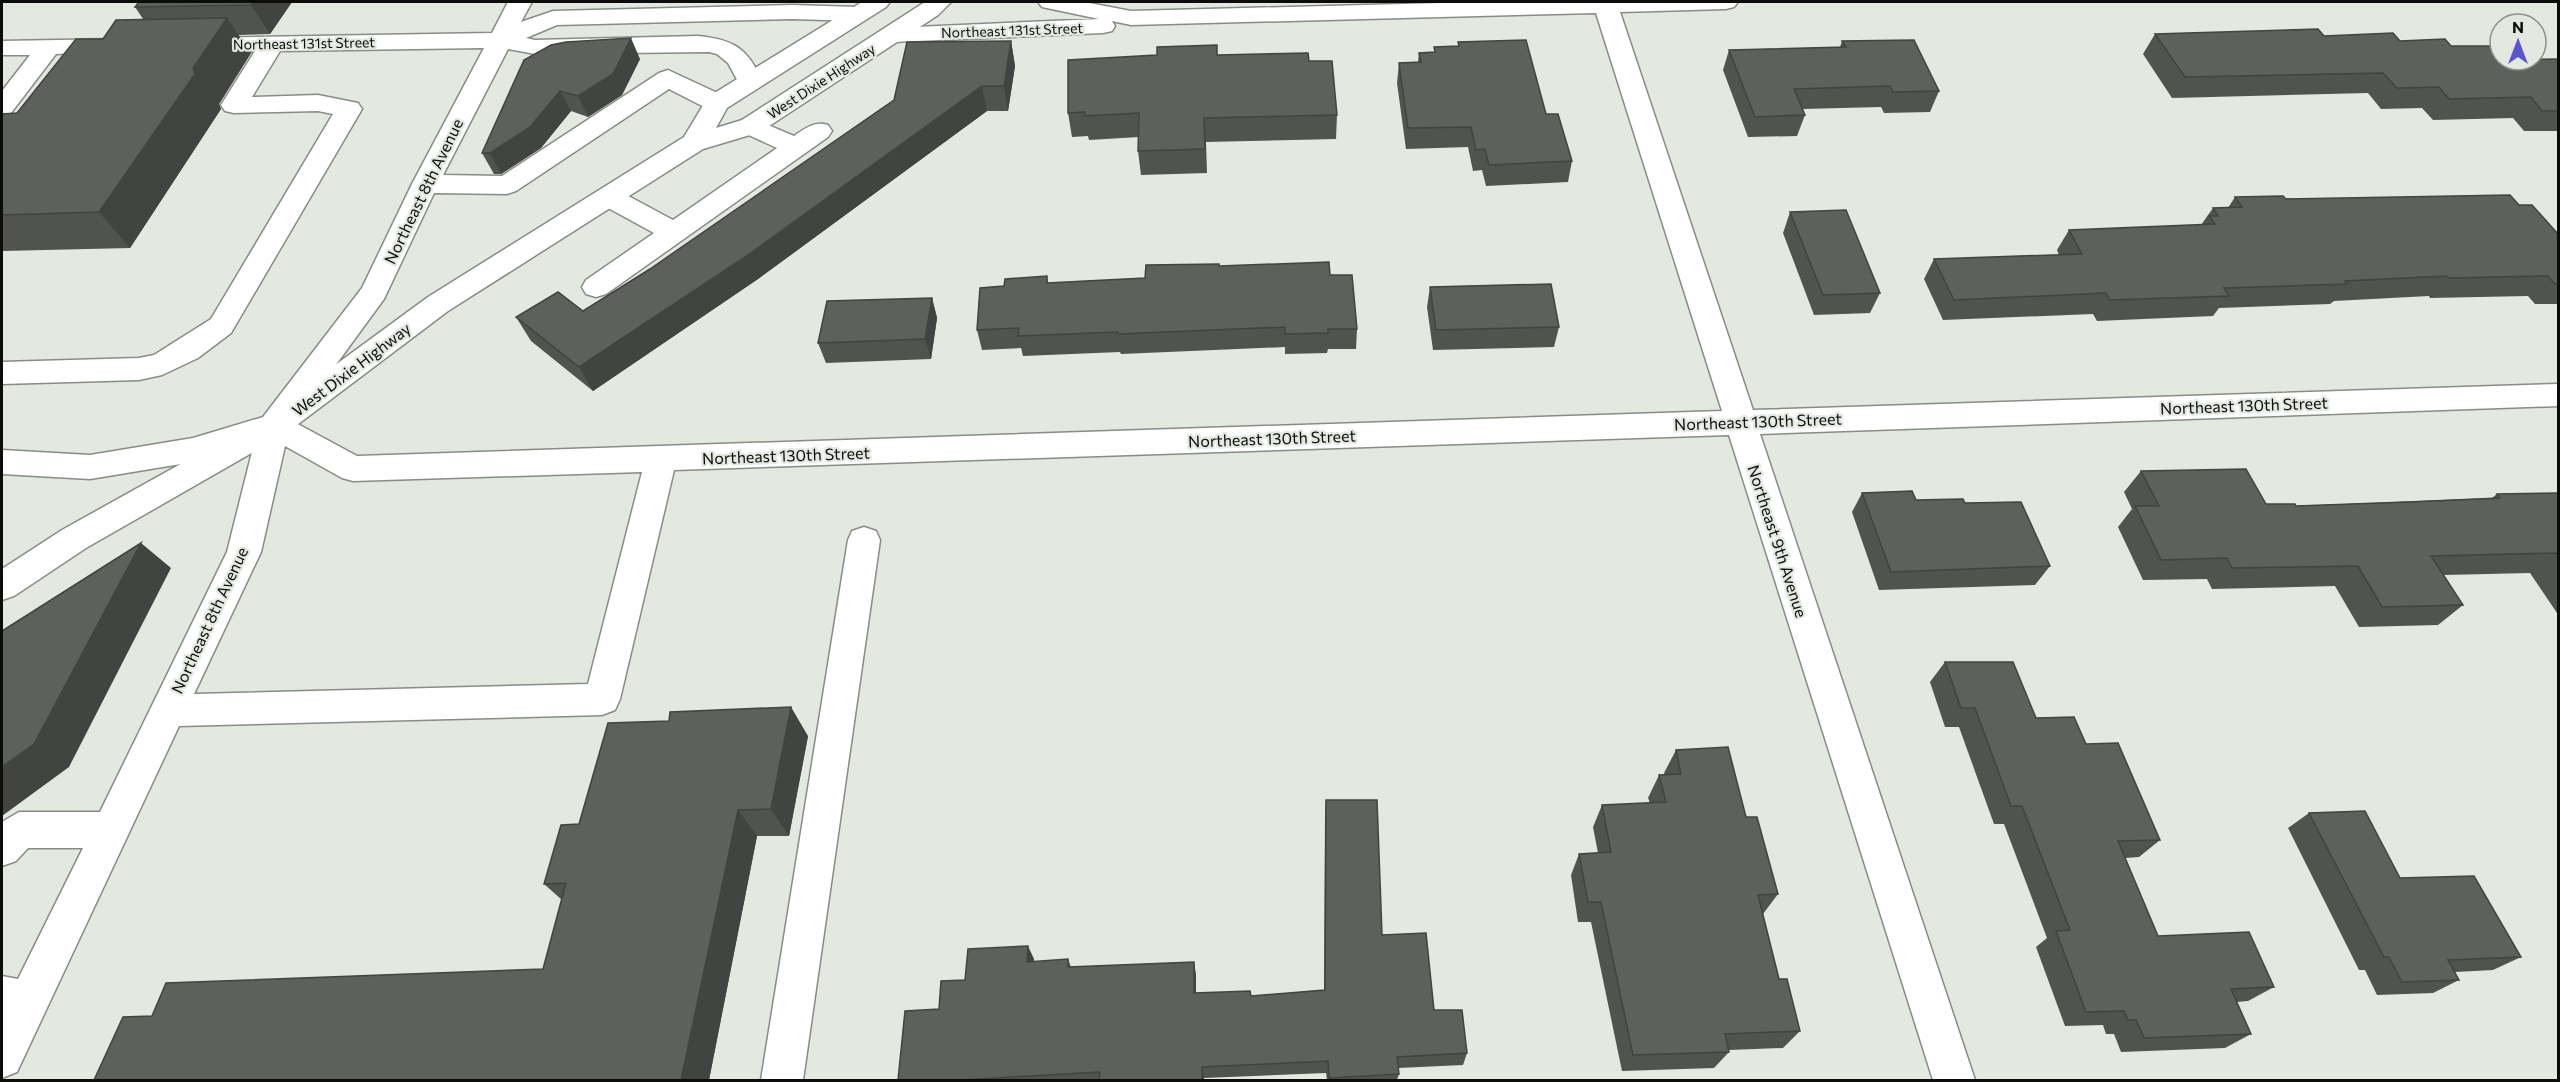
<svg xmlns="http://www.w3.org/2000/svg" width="2560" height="1082" font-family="Commissioner,sans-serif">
  <rect width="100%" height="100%" fill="#e3e8e1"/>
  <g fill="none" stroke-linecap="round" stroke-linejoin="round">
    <g stroke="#878c85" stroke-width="3">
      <path id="minor" d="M 508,2 L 532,2 L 521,22 L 553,11 L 792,5 L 858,7 L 866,9 L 870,14 L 866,19 L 858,21 L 792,19 L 557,25 L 526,38 L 535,40 L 698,36 C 735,40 747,48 763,82 L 759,87 L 750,90 L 741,87 L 728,63 L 717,54 L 709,52 L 535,54 L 508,49 L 443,175 L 502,176 L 659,73 L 668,70 L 726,97 L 730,103 L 726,109 L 717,111 L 708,109 L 669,89 L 516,191 L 507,194 L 434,193 L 384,299 L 294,422 L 357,456 L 1722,411 L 1596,13 L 1131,25 L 1112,21 L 1115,26 L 1112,31 L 1103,33 L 892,42 L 883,40 L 880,35 L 883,30 L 892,28 L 1099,19 L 1042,7 L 1038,2 L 1084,2 L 1131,11 L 1479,2 L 1738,2 L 1734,7 L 1726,9 L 1620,12 L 1753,410 L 2558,384 L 2558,406 L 1760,434 L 1975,1080 L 1933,1080 L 1729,435 L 674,470 L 620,699 L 615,710 L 602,715 L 179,726 L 17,1072 L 2,1078 L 2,976 L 18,979 L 83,848 L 28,848 L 16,861 L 2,866 L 2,822 L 19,812 L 100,812 L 227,552 L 254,444 L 193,462 L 90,479 L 2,474 L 2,450 L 90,455 L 193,438 L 263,417 L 362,288 L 412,184 L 484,48 L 280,51 L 252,97 L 318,95 L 358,103 L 362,109 L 231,333 L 198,358 L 162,375 L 139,380 L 2,384 L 2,362 L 139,358 L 154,355 L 211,319 L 333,114 L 318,111 L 234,113 L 225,111 L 221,105 L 255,51 L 199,52 L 190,50 L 187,45 L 190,40 L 199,38 L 492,33 ZM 285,446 L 342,478 L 353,481 L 642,472 L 588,684 L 194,694 L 261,552 Z
        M 115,39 L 124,41 L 127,46 L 124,51 L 56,54 L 11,113 L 2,115 L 2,91 L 30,55 L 2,55 L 2,41 Z
        M 751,118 L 794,136 C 806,128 814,121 828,125 L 832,131 L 828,137 L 606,294 L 596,297 L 586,294 L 582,287 L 586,280 L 654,233 L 599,203 L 595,197 L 599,191 L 609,188 L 619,191 L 673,220 L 777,148 L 742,132 L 738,126 L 742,120 Z
        M 864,527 L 876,531 L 880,540 L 803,1080 L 761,1080 L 848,540 L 852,531 Z"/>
    </g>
    <g stroke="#878c85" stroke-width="3">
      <path id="major" d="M 862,2 L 890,2 L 886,7 L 727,108 L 716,128 L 742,120 L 925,2 L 951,2 L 938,15 L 760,132 L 703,149 L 448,311 L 285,434 L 86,548 L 14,596 L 2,600 L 2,569 L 62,530 L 263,418 L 428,297 L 684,137 L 708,97 Z"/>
    </g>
    <use href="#minor" fill="#fff" fill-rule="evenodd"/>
    <use href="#major" fill="#fff" fill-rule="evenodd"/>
  </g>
  <path fill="#50534e" d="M 292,2 L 270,34 L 238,35 L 251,53 L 219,104 L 221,109 L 130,248 L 2,251 L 2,114 L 17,113 L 103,39 L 143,19 L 135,7 Z
    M 2155,34 L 2324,36 L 2400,41 L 2451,46 L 2500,60 L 2559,59 L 2559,131 L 2524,131 L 2513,118 L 2433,120 L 2422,108 L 2381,109 L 2368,93 L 2172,98 L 2143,54 Z
    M 1011,41 L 1015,66 L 1008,111 L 987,111 L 758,279 L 593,391 L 531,341 L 516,317 L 583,311 Z
    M 1842,41 L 1939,91 L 1930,112 L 1884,113 L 1881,107 L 1802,109 L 1805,115 L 1797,136 L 1748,137 L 1723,70 L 1729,50 L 1840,47 Z
    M 1458,42 L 1546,114 L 1572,161 L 1568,182 L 1486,186 L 1482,170 L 1473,171 L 1468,147 L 1406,149 L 1397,83 L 1399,63 L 1418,62 L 1419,53 L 1434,52 L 1434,47 L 1458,46 Z
    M 1157,55 L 1217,55 L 1309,61 L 1337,115 L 1336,139 L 1206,142 L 1207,173 L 1141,175 L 1138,151 L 1139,137 L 1089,140 L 1088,136 L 1072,137 L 1068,113 Z
    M 640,59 L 622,95 L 588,117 L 571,111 L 541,148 L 501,174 L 494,174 L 482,153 L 524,60 Z
    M 2235,197 L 2519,205 L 2559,235 L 2559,304 L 2535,304 L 2528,296 L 2430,298 L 2429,296 L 2334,301 L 2330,304 L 2219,308 L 2213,316 L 2097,321 L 2093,314 L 1943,320 L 1924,279 L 1934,259 L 2059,255 L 2057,250 L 2069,230 L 2201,225 L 2213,208 L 2228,208 Z
    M 1790,212 L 1880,293 L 1870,313 L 1814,315 L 1783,233 Z
    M 1219,266 L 1330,275 L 1357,329 L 1356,349 L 1328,349 L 1327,353 L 1285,354 L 1285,347 L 1121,354 L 1120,352 L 1023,356 L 1021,348 L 982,350 L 977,330 L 1004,286 L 1047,276 L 1048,283 L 1145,278 Z
    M 1430,287 L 1559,327 L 1554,347 L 1433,350 L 1427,307 Z
    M 932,298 L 937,318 L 931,359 L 826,363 L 818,343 Z
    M 2141,471 L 2266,504 L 2296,506 L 2492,498 L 2497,494 L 2559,493 L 2559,616 L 2530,573 L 2444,575 L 2463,605 L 2438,625 L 2359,627 L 2335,586 L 2212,589 L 2207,579 L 2143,580 L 2118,527 L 2132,509 L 2124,492 Z
    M 1862,493 L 1916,500 L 1965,503 L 2050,566 L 2035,585 L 1879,590 L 1852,512 Z
    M 1945,662 L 2036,718 L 2086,744 L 2160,840 L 2139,857 L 2125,858 L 2158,936 L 2274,987 L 2248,1001 L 2236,1002 L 2251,1034 L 2225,1048 L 2121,1052 L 2114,1034 L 2106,1034 L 2103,1025 L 2065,1026 L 2036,947 L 2047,938 L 2004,824 L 1994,824 L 1959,727 L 1945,727 L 1930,682 Z
    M 808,736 L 789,836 L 757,836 L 709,1080 L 152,1016 L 543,969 L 562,900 L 544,884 L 579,824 Z
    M 1676,750 L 1746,817 L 1778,894 L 1763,914 L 1779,979 L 1800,1031 L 1783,1048 L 1729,1050 L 1729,1052 L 1714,1068 L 1622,1071 L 1591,922 L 1578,922 L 1571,875 L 1579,854 L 1598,853 L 1593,827 L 1602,805 L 1650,803 L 1648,798 L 1659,775 L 1665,775 L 1664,773 Z
    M 1326,800 L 1382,935 L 1434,1010 L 1467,1053 L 1463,1065 L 1398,1068 L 1399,1074 L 1397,1080 L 1327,1080 L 1326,1073 L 1204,1078 L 1204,1080 L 898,1080 L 939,1009 L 965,980 L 1034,959 L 1033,962 L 1068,959 L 1071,967 L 1194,962 L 1196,976 L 1196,993 L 1251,996 L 1324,990 L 1325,815 Z
    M 2309,813 L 2400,878 L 2521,957 L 2493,970 L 2455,972 L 2459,980 L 2433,993 L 2377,995 L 2365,970 L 2359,970 L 2288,828 Z"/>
  <path fill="#414440" d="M 254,2 L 292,2 L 270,34 L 251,5 Z
    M 227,18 L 251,53 L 219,104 L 221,109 L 130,248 L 99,212 Z
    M 631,38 L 640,59 L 622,95 L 588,117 L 578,96 Z
    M 1011,41 L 1015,66 L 1008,111 L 1004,86 Z
    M 982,86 L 987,111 L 758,279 L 593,391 L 579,367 Z
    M 560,91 L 571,111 L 541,148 L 501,174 L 490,153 Z
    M 932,298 L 937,318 L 931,359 L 925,339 Z
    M 141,543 L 171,568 L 69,767 L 2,816 L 2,767 Z
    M 791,707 L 808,736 L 789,836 L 771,809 Z
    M 738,810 L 757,836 L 709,1080 L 681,1080 Z
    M 1028,946 L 1034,959 L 1033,976 L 1027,962 Z
    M 1194,962 L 1196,976 L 1196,1005 L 1194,993 Z
    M 1202,1067 L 1204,1078 L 1204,1080 L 1202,1080 Z"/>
  <path fill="#5d615b" stroke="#414440" stroke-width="1.5" d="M 139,2 L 254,2 L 251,5 L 135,7 Z
    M 227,18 L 193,68 L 195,74 L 99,212 L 2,215 L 2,114 L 17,113 L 76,39 L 103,39 L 116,20 Z
    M 2318,29 L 2324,36 L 2393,33 L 2400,41 L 2445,39 L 2451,46 L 2500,46 L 2500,60 L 2559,59 L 2559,111 L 2542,111 L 2531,97 L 2449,99 L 2439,87 L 2397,88 L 2383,73 L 2185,77 L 2155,34 Z
    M 631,38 L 613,74 L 578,96 L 560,91 L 530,127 L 490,153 L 482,153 L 524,60 L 551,45 L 566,42 Z
    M 1526,40 L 1546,114 L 1558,114 L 1572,161 L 1489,165 L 1485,149 L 1476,150 L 1471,127 L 1408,128 L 1399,63 L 1421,62 L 1419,53 L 1435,52 L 1434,47 L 1459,46 L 1458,42 Z
    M 1914,40 L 1939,91 L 1893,92 L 1890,86 L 1794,89 L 1805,115 L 1755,117 L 1729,50 L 1846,47 L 1842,41 Z
    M 1011,41 L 1004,86 L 982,86 L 748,255 L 579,367 L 516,317 L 558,292 L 583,311 L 650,269 L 894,100 L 907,42 Z
    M 1217,45 L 1217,55 L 1308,53 L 1309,61 L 1332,61 L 1337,115 L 1204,118 L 1205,149 L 1138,151 L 1139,113 L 1085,116 L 1085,112 L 1068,113 L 1068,60 L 1157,55 L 1157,47 Z
    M 2510,195 L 2519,205 L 2532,205 L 2559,235 L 2559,284 L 2555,284 L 2548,276 L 2449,278 L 2447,276 L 2345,281 L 2347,284 L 2224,288 L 2229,296 L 2110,300 L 2106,293 L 1954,300 L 1934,259 L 2082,254 L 2069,230 L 2215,224 L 2209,216 L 2218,216 L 2213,208 L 2242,207 L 2235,197 L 2283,196 L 2286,199 Z
    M 1846,210 L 1880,293 L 1823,295 L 1790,212 Z
    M 1329,262 L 1330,275 L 1352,275 L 1357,329 L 1328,329 L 1328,333 L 1285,334 L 1285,327 L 1118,334 L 1118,332 L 1018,336 L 1019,328 L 977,330 L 980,288 L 1004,286 L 1005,279 L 1047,276 L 1047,283 L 1145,278 L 1146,265 L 1219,264 L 1219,266 Z
    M 1551,284 L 1559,327 L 1436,330 L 1430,287 Z
    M 932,298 L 925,339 L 818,343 L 827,301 Z
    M 2246,469 L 2266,504 L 2295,504 L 2296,506 L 2408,502 L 2500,498 L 2497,494 L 2559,493 L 2559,556 L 2556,553 L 2431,556 L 2463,605 L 2382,607 L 2358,566 L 2232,568 L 2227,558 L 2161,560 L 2135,506 L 2159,506 L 2141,471 Z
    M 1912,491 L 1916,500 L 1963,499 L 1965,503 L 2021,502 L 2050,566 L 1891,572 L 1862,493 Z
    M 141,543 L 34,744 L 2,767 L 2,631 Z
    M 1945,662 L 2013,662 L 2036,718 L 2074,717 L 2086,744 L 2118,743 L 2160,840 L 2118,841 L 2158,936 L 2249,932 L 2274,987 L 2231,989 L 2251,1034 L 2144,1038 L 2136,1020 L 2128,1020 L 2124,1011 L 2086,1012 L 2056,931 L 2070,930 L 2022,806 L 2011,806 L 1975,708 L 1961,708 Z
    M 791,707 L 771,809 L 738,810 L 681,1080 L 94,1080 L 123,1017 L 152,1016 L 166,983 L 543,969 L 566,883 L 544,884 L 561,825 L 579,824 L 608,723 L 669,721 L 670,712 Z
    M 1728,747 L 1746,817 L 1757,817 L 1778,894 L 1758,895 L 1779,979 L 1787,979 L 1800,1031 L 1725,1034 L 1729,1052 L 1633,1055 L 1601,902 L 1588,902 L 1579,854 L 1611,852 L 1602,805 L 1666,802 L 1659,775 L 1681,774 L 1676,750 Z
    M 1326,800 L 1377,800 L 1382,935 L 1426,933 L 1434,1010 L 1462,1010 L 1467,1053 L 1397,1057 L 1399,1074 L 1329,1078 L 1328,1061 L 1202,1067 L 1202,1080 L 1099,1080 L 1100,1072 L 961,1080 L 898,1080 L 905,1011 L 939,1009 L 941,981 L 965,980 L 968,949 L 1028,946 L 1027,962 L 1068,959 L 1068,967 L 1194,962 L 1194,993 L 1250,991 L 1251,996 L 1325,990 Z
    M 2365,811 L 2400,878 L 2474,876 L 2521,957 L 2448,960 L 2459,980 L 2402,982 L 2389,957 L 2384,957 L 2309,813 Z"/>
  <g text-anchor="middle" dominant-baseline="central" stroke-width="4.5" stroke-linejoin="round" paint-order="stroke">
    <g font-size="14" fill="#0c0d0b" stroke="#e3e8e1">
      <text transform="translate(1012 30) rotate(-2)">Northeast 131st Street</text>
      <text transform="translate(304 43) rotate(-1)">Northeast 131st Street</text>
      <text transform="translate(821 81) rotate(-33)">West Dixie Highway</text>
    </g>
    <g font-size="16" fill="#0c0d0b" stroke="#e3e8e1">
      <text transform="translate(423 191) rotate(-64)">Northeast 8th Avenue</text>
      <text transform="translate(351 369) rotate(-37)">West Dixie Highway</text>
      <text transform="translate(2244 405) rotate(-2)">Northeast 130th Street</text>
      <text transform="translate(1758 421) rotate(-2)">Northeast 130th Street</text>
      <text transform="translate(1272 438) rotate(-2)">Northeast 130th Street</text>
      <text transform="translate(786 455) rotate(-2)">Northeast 130th Street</text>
      <text transform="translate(1778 541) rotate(72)">Northeast 9th Avenue</text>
      <text transform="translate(209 620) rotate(-65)">Northeast 8th Avenue</text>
    </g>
  </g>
  <rect width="2560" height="1082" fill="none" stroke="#0c0d0b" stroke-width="6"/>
  <g transform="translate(2518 42)"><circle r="28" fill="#e3e8e1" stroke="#8d908b" stroke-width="1.5"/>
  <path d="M0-4.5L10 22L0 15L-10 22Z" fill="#5c56ce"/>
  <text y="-9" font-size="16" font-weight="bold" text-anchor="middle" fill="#0c0d0b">N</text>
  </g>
</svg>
